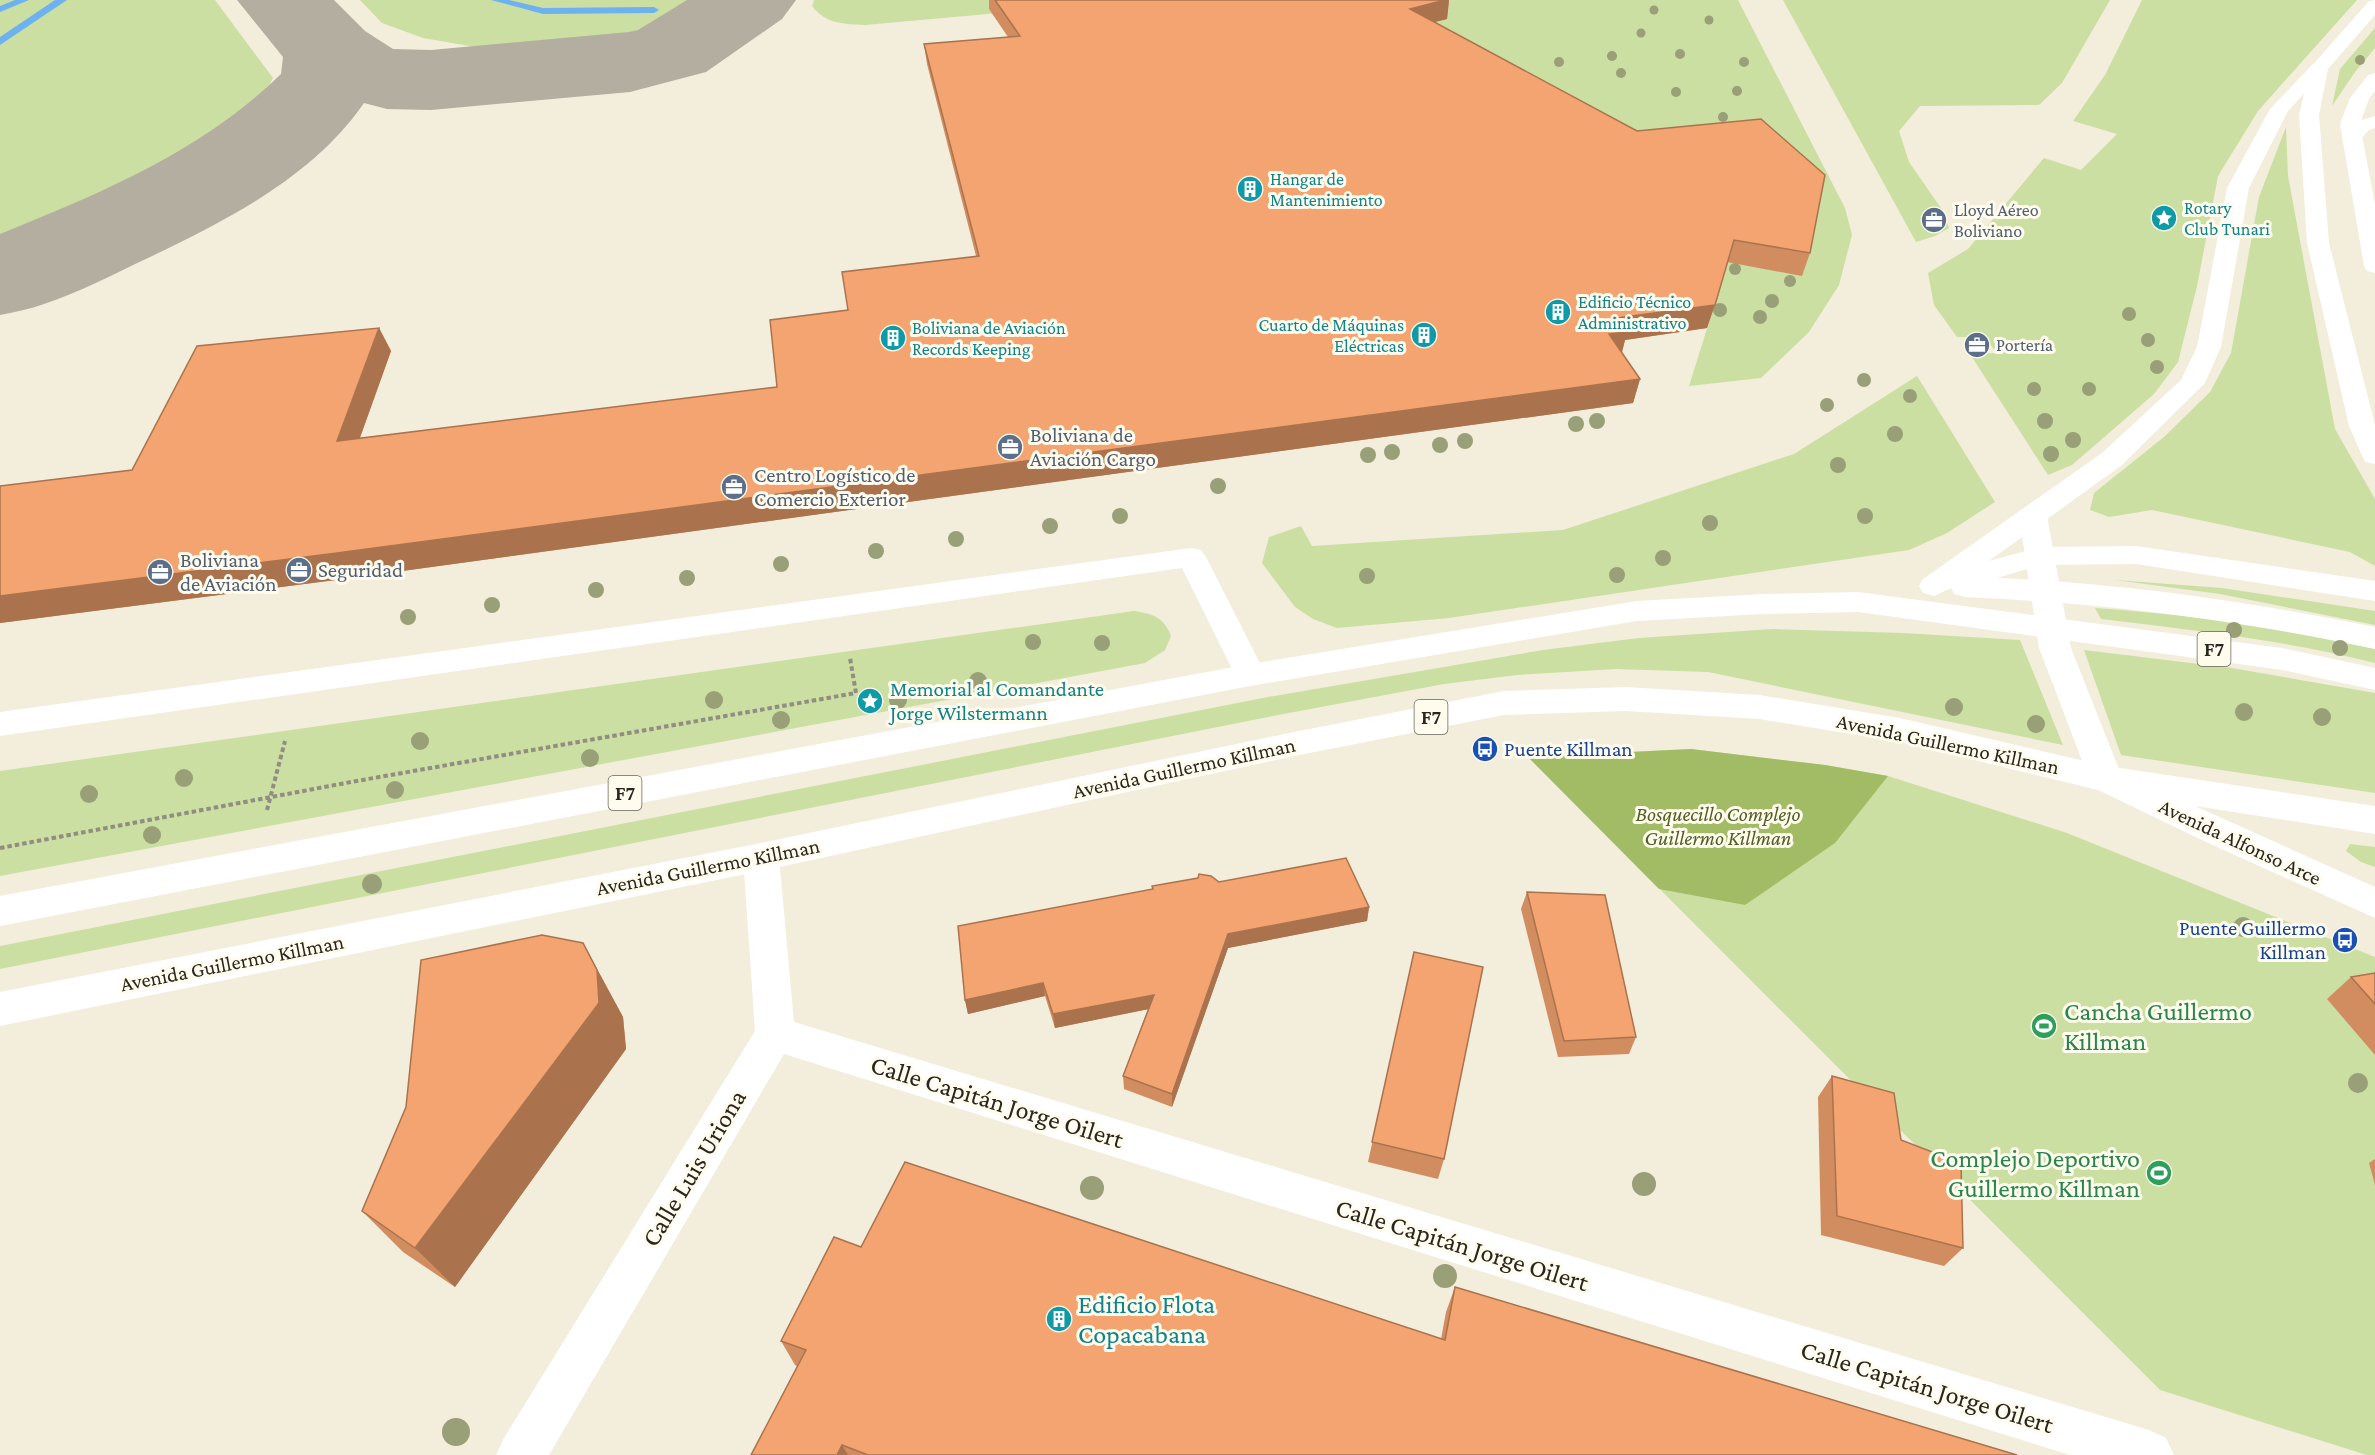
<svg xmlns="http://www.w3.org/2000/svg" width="2375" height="1455" font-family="'Crimson Pro',serif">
  <rect width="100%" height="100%" fill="#f3eddc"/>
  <path fill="#cadfa1" d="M 0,0 L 215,0 L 273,78 L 261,100 L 202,142 L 80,205 L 0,241 Z
    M 360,0 L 690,0 L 620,47 L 493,50 L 423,38 L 382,23 Z
    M 814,0 L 1144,0 L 865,25 C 844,24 826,24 812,6 Z
    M 1332,0 L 1738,0 L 1845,208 L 1852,235 L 1839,285 L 1809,332 L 1761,378 L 1689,386 L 1710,319 Z
    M 1783,0 L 2110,0 L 2062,83 L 2039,105 L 1920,106 L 1899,131 L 1909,162 L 1943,211 L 1949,228 L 1935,236 L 1916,242 Z
    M 2142,0 L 2357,0 L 2258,111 L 2218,176 L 2197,286 L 2178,362 L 2154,394 L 2072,465 L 2048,475 L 1970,354 L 1997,353 L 1984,337 L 1957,337 L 1934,305 L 1928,273 L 1968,249 L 2044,158 L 2081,170 L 2117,134 L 2073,121 L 2105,75 Z
    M 2375,28 L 2375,48 L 2355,72 L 2332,106 L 2340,69 Z
    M 2286,127 L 2288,176 L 2335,429 L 2375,499 L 2375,566 L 2350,552 L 2152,510 L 2109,517 L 2090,510 L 2094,493 L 2164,437 L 2210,392 L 2231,353 L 2259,197 Z
    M 1917,376 L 1995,502 L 1947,533 L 1909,550 L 1449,618 L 1337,628 L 1313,619 L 1295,607 L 1262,563 L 1269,537 L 1301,526 L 1312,546 L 1563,530 L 1794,454 Z
    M 2115,580 L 2222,588 L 2375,611 L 2375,625 L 2220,594 Z
    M 2095,608 C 2188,615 2284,625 2375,649 L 2375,663 C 2285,640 2192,630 2101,619 Z
    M 1134,611 C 1153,614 1164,617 1171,636 L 1165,650 L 1145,663 L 0,876 L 0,771 Z
    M 1773,629 L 1903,633 L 2020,640 L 2063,745 L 1708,672 L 1616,669 L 1517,675 L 1444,684 L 1278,715 L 0,969 L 0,946 L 1268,697 L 1543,650 L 1639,638 Z
    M 2084,650 L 2232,668 L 2375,693 L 2375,793 L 2121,755 Z
    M 1691,749 L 1825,765 L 1888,776 L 2067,833 L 2375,957 L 2375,1455 L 2367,1455 L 2160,1390 L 1528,757 Z
    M 2350,844 L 2375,847 L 2375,867 L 2361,862 L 2346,851 Z"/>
  <path fill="#a2bc66" d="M 1691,749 L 1825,765 L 1888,776 L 1835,843 L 1745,905 L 1659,889 L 1528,757 Z"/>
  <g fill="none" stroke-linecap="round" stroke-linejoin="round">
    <path fill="#6db1f1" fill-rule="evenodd" d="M 15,0 L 29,0 L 0,12 L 0,6 Z
      M 55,0 L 67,0 L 0,45 L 0,37 Z
      M 491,0 L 509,0 L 543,8 L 654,7 L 659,10 L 654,13 L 543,14 Z"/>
    <path fill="#b4aea0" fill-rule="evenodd" d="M 237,0 L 334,0 L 365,31 L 393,49 L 431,50 L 629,32 L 638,30 L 687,0 L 796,0 L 782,19 L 706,72 L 630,92 L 431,110 L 387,109 L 364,103 C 313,177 227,220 148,258 C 114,274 80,292 44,304 C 30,309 15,312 0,315 L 0,234 C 99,194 203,151 281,74 L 283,57 Z"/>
    <path stroke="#918d81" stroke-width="4" stroke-dasharray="4.5 3" stroke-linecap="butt" d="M 267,810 L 285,741
      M 0,848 L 351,782 L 856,693 L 850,658"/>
    <path fill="#fff" fill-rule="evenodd" d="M 2033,507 L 2043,510 L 2047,516 L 2071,648 L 2123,779 L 2118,788 L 2106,792 L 2094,788 L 2089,779 L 2039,648 L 2019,516 L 2023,510 Z
      M 1191,548 L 1201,550 L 1206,557 L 1266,675 L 1261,683 L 1250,686 L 1239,683 L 1182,568 L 0,736 L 0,712 Z"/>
    <path fill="#fff" fill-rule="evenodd" d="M 761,843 L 774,847 L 779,857 L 794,1022 L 2149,1430 L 2166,1438 L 2174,1455 L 2070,1455 L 784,1054 L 549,1455 L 496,1455 L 504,1438 L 755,1031 L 743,857 L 748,847 Z"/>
    <path fill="#fff" fill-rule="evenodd" d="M 2375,0 L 2375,15 L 2328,69 L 2319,115 L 2329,243 L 2375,425 L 2375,464 L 2365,462 L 2349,426 L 2307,243 L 2299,115 L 2310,68 L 2369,1 Z
      M 2375,73 L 2375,91 L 2369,99 L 2360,124 L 2375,205 L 2375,273 L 2367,271 L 2364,266 L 2340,124 L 2350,98 L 2368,75 Z"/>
    <path fill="#fff" fill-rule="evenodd" d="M 2106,766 L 2375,887 L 2375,918 L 2206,842 L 2094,788 L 2089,779 L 2094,770 Z"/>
    <path fill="#fff" fill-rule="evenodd" d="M 2319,62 L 2325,64 L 2328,68 L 2288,111 L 2249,188 L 2221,347 L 2205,383 L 2122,465 L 1989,561 L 2040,547 L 2136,546 L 2375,581 L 2375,601 L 2136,564 L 2041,565 L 1997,578 C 2124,583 2250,602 2375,627 L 2375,649 C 2239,620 2104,603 1965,597 L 1954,594 L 1951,588 L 1934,596 L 1923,593 L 1919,586 L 1923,579 L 2102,453 L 2181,380 L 2197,347 L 2227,188 L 2270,109 L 2313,64 Z
      M 2375,116 L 2375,128 L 2369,130 L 2359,141 L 2345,141 L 2342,137 L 2355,122 Z
      M 1858,592 L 2282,648 L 2375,668 L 2375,690 L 2282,670 L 1858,612 L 1763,614 L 1637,621 L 1250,686 L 0,926 L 0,896 L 1250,664 L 1637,601 L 1763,594 Z
      M 1626,687 L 1759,695 L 1900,718 L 2106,766 L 2375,806 L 2375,834 L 2106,792 L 1900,742 L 1759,719 L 1626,711 L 1504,715 L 1299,755 L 761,871 L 0,1026 L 0,992 L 761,843 L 1299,731 L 1504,691 Z"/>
  </g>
  <g fill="#999f76">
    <circle cx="1654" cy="10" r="4.5"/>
    <circle cx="1709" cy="20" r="4.5"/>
    <circle cx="1641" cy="33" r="4.5"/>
    <circle cx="1680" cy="54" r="5"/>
    <circle cx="1612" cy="56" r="5"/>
    <circle cx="2360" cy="60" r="5"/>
    <circle cx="1559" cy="62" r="5"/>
    <circle cx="1744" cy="62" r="5"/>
    <circle cx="1621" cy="73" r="5"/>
    <circle cx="1737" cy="91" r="5"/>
    <circle cx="1676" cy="92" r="5"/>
    <circle cx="1723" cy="117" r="5"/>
    <circle cx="1735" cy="269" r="6"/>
    <circle cx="1790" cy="281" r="6"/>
    <circle cx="1772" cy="301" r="7"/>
    <circle cx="1720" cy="310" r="7"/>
    <circle cx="2129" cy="314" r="7"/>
    <circle cx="1760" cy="317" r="7"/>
    <circle cx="2148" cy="340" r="7"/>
    <circle cx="2157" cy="367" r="7"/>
    <circle cx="1864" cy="380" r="7"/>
    <circle cx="2034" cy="389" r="7"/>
    <circle cx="2089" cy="389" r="7"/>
    <circle cx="1910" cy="396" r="7"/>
    <circle cx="1827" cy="405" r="7"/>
    <circle cx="1597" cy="421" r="8"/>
    <circle cx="2045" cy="421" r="8"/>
    <circle cx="1576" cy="424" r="8"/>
    <circle cx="1895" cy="434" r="8"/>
    <circle cx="2073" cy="440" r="8"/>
    <circle cx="1465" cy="441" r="8"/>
    <circle cx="1440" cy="445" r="8"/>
    <circle cx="1392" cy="452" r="8"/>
    <circle cx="2051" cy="454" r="8"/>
    <circle cx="1368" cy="455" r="8"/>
    <circle cx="1838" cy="465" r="8"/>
    <circle cx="1218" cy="486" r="8"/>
    <circle cx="1120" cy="516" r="8"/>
    <circle cx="1865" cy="516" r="8"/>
    <circle cx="1710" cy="523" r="8"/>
    <circle cx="1050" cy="526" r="8"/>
    <circle cx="956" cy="539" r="8"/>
    <circle cx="876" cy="551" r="8"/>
    <circle cx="1663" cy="558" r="8"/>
    <circle cx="781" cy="564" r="8"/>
    <circle cx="1617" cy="575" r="8"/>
    <circle cx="1367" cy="576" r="8"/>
    <circle cx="687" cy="578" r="8"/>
    <circle cx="596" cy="590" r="8"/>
    <circle cx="492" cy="605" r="8"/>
    <circle cx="408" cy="617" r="8"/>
    <circle cx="2234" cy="630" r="8"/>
    <circle cx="1033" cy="642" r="8"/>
    <circle cx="1102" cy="643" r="8"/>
    <circle cx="2340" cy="648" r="8"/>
    <circle cx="978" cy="681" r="9"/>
    <circle cx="714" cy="700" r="9"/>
    <circle cx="898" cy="700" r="9"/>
    <circle cx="1954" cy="707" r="9"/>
    <circle cx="2244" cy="712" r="9"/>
    <circle cx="2322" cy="717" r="9"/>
    <circle cx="781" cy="720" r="9"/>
    <circle cx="2036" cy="724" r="9"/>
    <circle cx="420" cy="741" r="9"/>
    <circle cx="590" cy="758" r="9"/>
    <circle cx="184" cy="778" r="9"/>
    <circle cx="395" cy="790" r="9"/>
    <circle cx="89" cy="794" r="9"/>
    <circle cx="152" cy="835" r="9"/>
    <circle cx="372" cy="884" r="10"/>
    <circle cx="2243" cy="927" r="10"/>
    <circle cx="2358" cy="1083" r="10"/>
    <circle cx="1644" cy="1184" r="12"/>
    <circle cx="1092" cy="1188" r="12"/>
    <circle cx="1445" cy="1276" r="12"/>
    <circle cx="456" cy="1432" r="14"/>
  </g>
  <path fill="#d18d60" d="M 989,0 L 1449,0 L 1447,19 L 1434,22 L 1810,253 L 1802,276 L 1727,262 L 1707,328 L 1625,340 L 1622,353 L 1640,379 L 1633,403 L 351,578 L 0,623 L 0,486 L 132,470 L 379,328 L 391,351 L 360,438 L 777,387 L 848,310 L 976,256 L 927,64 L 924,44 L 1008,37 L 989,9 Z
    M 1219,882 L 1369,907 L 1367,921 L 1228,948 L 1172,1107 L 1124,1089 L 1123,1076 L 1148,1009 L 1055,1028 L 1045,996 L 968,1014 L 965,1000 L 1152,889 L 1152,886 Z
    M 1527,892 L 1636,1037 L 1629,1054 L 1558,1057 L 1521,909 Z
    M 583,943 L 623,1017 L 626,1049 L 455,1287 L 403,1252 L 362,1211 L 406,1107 Z
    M 1414,952 L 1444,1159 L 1438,1179 L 1368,1162 Z
    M 2375,973 L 2375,1055 L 2327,999 L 2351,977 Z
    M 1832,1076 L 1901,1140 L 1963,1248 L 1944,1266 L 1821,1235 L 1818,1097 Z
    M 2375,1159 L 2375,1185 L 2369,1163 Z
    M 861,1247 L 1441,1339 L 1446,1312 L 1455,1287 L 2017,1455 L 751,1455 L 797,1366 L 795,1365 L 781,1341 Z"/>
  <path fill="#aa734e" d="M 1445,0 L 1449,0 L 1447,19 L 1408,29 L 1410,9 Z
    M 1715,305 L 1707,328 L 1625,340 L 1621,355 L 1609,334 L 1616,318 Z
    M 379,328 L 391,351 L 350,465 L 337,441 Z
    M 1640,379 L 1633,403 L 351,578 L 0,623 L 0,596 Z
    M 1369,907 L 1367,921 L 1228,948 L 1172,1107 L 1172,1094 L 1228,934 Z
    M 583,943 L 623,1017 L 626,1049 L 455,1287 L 415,1248 Z
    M 1043,983 L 1045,996 L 968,1014 L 965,1000 Z
    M 1154,995 L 1154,1008 L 1055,1028 L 1053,1014 Z
    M 842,1445 L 848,1455 L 837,1455 Z"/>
  <path fill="#f3a470" stroke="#aa734e" stroke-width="1.5" d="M 995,0 L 1445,0 L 1410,9 L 1637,131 L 1761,119 L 1825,175 L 1810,253 L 1734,240 L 1715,305 L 1616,318 L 1627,332 L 1609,334 L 1640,379 L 337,553 L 0,596 L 0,486 L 132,470 L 197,346 L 379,328 L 337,441 L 777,387 L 770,320 L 848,310 L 842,272 L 979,256 L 924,44 L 1020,36 Z
    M 1346,858 L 1369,907 L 1228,934 L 1172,1094 L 1123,1076 L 1154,995 L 1053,1014 L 1043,983 L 965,1000 L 958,926 L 1153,889 L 1152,886 L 1198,878 L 1199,874 L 1211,876 L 1219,882 Z
    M 1527,892 L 1605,895 L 1636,1037 L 1564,1041 Z
    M 542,935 L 583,943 L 597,970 L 599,1003 L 415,1248 L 362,1211 L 406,1107 L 421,960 Z
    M 1414,952 L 1483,967 L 1444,1159 L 1372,1142 Z
    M 2375,973 L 2375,1004 L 2351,977 Z
    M 1832,1076 L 1894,1093 L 1901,1140 L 1961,1163 L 1963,1248 L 1837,1216 Z
    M 905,1162 L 1445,1340 L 1455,1287 L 2017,1455 L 868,1455 L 842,1445 L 837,1455 L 751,1455 L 806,1350 L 781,1341 L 834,1237 L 861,1247 Z"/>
  <defs>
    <g id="building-disc" transform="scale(1.35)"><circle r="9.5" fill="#0f9aa8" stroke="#fffbed"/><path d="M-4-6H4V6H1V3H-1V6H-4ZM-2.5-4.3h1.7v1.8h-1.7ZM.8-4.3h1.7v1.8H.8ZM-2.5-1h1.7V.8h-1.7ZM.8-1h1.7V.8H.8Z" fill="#fff"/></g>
    <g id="sight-disc" transform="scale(1.35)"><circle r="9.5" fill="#0f9aa8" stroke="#fffbed"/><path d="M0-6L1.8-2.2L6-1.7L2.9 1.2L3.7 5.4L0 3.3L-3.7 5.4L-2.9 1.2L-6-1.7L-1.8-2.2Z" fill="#fff"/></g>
    <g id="office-disc" transform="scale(1.35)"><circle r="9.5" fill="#5c6f8a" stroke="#fffbed"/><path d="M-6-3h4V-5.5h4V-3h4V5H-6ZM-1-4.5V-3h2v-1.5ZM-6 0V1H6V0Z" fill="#fff"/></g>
    <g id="bus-disc" transform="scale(1.35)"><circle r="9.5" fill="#1a4fb4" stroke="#fffbed"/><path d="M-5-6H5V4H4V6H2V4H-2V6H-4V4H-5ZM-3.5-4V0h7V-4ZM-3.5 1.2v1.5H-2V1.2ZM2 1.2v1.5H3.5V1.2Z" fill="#fff"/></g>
    <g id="stadium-disc" transform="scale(1.35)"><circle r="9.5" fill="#2e9e5b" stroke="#fffbed"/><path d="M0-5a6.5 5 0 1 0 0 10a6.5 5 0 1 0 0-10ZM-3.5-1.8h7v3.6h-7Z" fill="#fff"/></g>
  </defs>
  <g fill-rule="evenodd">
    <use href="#building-disc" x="1250" y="189"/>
    <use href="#sight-disc" x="2164" y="218"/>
    <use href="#office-disc" x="1934" y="220"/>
    <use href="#building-disc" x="1558" y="312"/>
    <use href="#building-disc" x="1424" y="335"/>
    <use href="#building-disc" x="893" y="338"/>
    <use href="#office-disc" x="1977" y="345"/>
    <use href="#office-disc" x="1010" y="447"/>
    <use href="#office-disc" x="734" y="487"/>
    <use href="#office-disc" x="299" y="570"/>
    <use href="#office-disc" x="160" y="572"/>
    <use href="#sight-disc" x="870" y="701"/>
    <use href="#bus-disc" x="1485" y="749"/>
    <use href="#bus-disc" x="2345" y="940"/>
    <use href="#stadium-disc" x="2044" y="1026"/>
    <use href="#stadium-disc" x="2159" y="1173"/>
    <use href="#building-disc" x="1059" y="1319"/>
  </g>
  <g text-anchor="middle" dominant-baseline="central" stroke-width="6" stroke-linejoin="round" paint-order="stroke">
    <g font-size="18" fill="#0d838f" stroke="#fffbed" text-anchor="start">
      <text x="1270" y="179">Hangar de<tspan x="1270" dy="21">Mantenimiento</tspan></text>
      <text x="2184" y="208">Rotary<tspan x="2184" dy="21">Club Tunari</tspan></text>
      <text x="1578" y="302">Edificio Técnico<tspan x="1578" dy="21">Administrativo</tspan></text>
      <text x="1404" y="325" text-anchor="end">Cuarto de Máquinas<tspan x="1404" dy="21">Eléctricas</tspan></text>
      <text x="912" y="328">Boliviana de Aviación<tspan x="912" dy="21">Records Keeping</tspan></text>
    </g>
    <g font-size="18" fill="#4e5e75" stroke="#fffbed" text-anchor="start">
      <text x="1954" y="210">Lloyd Aéreo<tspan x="1954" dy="21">Boliviano</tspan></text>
      <text x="1996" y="345">Portería</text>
    </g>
    <g fill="#fffbed" stroke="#68665d" stroke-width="1.5">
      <rect x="2197.5" y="632" width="33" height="34" rx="4.5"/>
      <rect x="1414.5" y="700" width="33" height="34" rx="4.5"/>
      <rect x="608.5" y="776" width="33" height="34" rx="4.5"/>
    </g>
    <g font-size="20" font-weight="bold" fill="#28261f">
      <text x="2214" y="649">F7</text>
      <text x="1431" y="717">F7</text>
      <text x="625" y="793">F7</text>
    </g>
    <g font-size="21" fill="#4e5e75" stroke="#fffbed" text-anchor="start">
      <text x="1030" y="435">Boliviana de<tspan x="1030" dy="24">Aviación Cargo</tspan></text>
      <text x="754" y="475">Centro Logístico de<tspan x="754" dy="24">Comercio Exterior</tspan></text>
      <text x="180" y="560">Boliviana<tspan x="180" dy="24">de Aviación</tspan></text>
      <text x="318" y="570">Seguridad</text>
    </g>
    <g font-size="21" fill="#0d838f" stroke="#fffbed" text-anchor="start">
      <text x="890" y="689">Memorial al Comandante<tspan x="890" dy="24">Jorge Wilstermann</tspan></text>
    </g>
    <g font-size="21" fill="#28261f" stroke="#fffbed">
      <text transform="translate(1948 744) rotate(12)">Avenida Guillermo Killman</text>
      <text transform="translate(1184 768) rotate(-12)">Avenida Guillermo Killman</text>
      <text transform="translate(2240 842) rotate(25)">Avenida Alfonso Arce</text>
      <text transform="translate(708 867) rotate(-11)">Avenida Guillermo Killman</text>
      <text transform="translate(232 963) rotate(-11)">Avenida Guillermo Killman</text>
    </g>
    <g font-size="21" fill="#164399" stroke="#fffbed" text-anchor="start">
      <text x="1504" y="749">Puente Killman</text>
      <text x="2326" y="928" text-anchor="end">Puente Guillermo<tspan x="2326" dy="24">Killman</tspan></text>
    </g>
    <g font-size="21" font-style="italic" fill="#4f6023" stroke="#fffbed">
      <text x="1718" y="814">Bosquecillo Complejo<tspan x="1718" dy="24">Guillermo Killman</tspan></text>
    </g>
    <g font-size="26" fill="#27864d" stroke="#fffbed" text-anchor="start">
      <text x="2064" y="1011">Cancha Guillermo<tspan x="2064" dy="30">Killman</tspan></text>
      <text x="2140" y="1158" text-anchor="end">Complejo Deportivo<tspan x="2140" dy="30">Guillermo Killman</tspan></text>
    </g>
    <g font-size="26" fill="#28261f" stroke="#fffbed">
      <text transform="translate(997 1102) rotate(17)">Calle Capitán Jorge Oilert</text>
      <text transform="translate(694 1168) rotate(-59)">Calle Luis Uriona</text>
      <text transform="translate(1462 1245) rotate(17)">Calle Capitán Jorge Oilert</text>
      <text transform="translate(1927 1387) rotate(17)">Calle Capitán Jorge Oilert</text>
    </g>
    <g font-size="26" fill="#0d838f" stroke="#fffbed" text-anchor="start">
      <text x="1078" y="1304">Edificio Flota<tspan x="1078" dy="30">Copacabana</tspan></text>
    </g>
  </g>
</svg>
